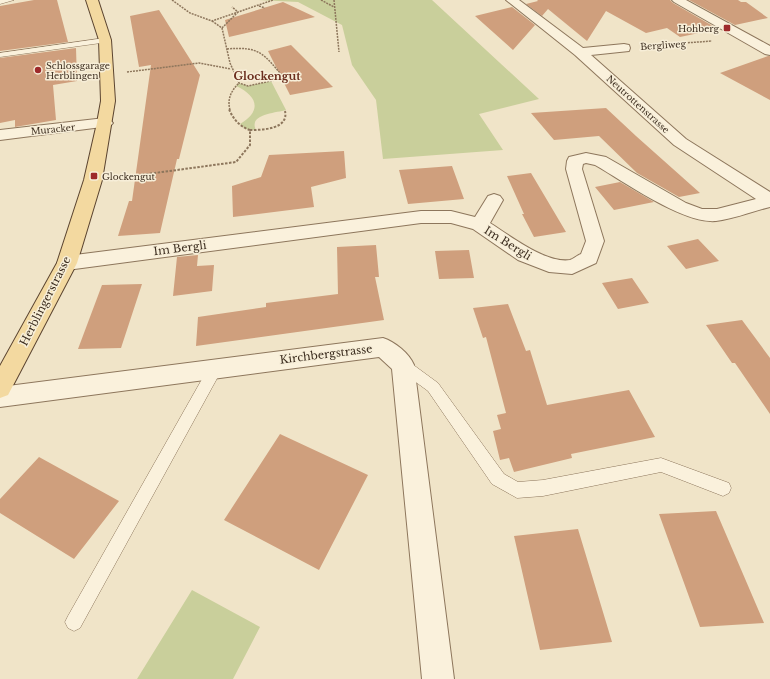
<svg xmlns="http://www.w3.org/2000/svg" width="770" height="679" font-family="'Libre Baskerville',serif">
  <rect width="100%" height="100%" fill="#f0e4c8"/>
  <path fill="#c9cf9b" d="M 258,0 L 432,0 L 539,99 L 479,114 L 503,150 L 383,159 L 376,100 L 352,65 L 342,25 L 298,2 Z
    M 271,81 L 286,110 C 276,113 248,114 256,130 L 245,129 L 240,124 C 262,111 258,96 236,86 L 239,83 L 248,86 Z
    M 192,590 L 260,627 L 233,679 L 137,679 Z"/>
  <path fill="#cf9f7d" d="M 34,0 L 57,0 L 68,42 L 0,51 L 0,6 Z
    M 537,0 L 670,0 L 673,3 L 718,29 L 680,37 L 667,28 L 646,33 L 606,11 L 587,41 L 548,9 L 542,16 L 526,4 L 538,1 Z
    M 689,0 L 738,0 L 741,2 L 746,2 L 768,18 L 735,25 Z
    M 283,2 L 315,17 L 229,37 L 225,20 Z
    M 512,7 L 535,25 L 513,50 L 475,16 Z
    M 159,10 L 200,75 L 179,159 L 177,159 L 160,233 L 118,236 L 129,201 L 132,201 L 151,65 L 139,67 L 130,16 Z
    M 291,45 L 333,87 L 290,95 L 268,51 Z
    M 76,48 L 77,81 L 53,85 L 56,120 L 15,127 L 15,120 L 0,123 L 0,58 Z
    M 768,56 L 770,56 L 770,100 L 720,73 Z
    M 606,108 L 636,136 L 700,193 L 679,197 L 637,173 L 599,136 L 554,140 L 531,113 Z
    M 344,151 L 346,178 L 311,187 L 314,207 L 233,217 L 232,186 L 261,177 L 269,155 Z
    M 452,166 L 464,199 L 408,204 L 399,170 Z
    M 531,173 L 566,232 L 534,237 L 522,214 L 524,214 L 507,176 Z
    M 620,182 L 654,202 L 614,210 L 595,187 Z
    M 698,239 L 719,261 L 686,269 L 667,246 Z
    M 376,245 L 379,277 L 375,277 L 384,320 L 196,346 L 198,317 L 266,307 L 266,303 L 338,294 L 337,247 Z
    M 469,250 L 474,278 L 439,279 L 435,251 Z
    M 198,255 L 197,266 L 214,265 L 212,291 L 173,296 L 177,257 Z
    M 632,278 L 649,303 L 618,309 L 602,283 Z
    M 142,284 L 121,348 L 78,349 L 102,285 Z
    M 508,304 L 526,351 L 530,350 L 547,405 L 629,390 L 655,437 L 571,454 L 572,458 L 514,472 L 509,458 L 500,460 L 493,431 L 501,429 L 497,415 L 506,413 L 486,337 L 483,338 L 473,308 Z
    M 742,320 L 770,358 L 770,414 L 735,363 L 732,363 L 706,325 Z
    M 280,434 L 368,475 L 319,570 L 224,520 Z
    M 39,457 L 119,501 L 74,559 L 0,513 L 0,499 Z
    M 716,511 L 764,623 L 700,627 L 659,514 Z
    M 578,529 L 612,642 L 540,650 L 514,536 Z"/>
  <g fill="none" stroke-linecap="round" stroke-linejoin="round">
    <g stroke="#8d765c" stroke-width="1">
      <path id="lane" d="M 0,0 L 14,0 L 0,4 Z
        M 105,38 L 109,40 L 108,42 L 0,57 L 0,53 Z
        M 403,359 L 408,361 L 438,383 L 504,474 L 518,482 L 543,480 L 661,458 L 729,483 L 731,488 L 729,493 L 723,496 L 661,472 L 543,496 L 517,498 L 492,484 L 428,391 L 398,369 L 396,365 L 398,361 Z
        M 215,363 L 220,365 L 222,369 L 220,373 L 80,628 L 74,631 L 68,628 L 65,622 L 68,616 L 210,365 Z"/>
    </g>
    <g stroke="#8d765c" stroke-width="2">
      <path id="street" d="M 506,0 L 519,0 L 583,48 L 624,44 L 629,45 L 630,48 L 629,51 L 591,55 L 686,139 L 770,192 L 770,207 C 753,211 734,219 716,221 C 683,224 625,182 595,165 L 586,163 L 583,164 L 582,169 L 604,241 L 596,263 L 572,274 L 549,272 L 518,260 L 473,229 L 451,223 L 421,223 L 67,270 L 60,268 L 57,263 L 60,258 L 67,256 L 421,211 L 451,211 L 475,217 L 488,196 L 494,194 L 500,196 L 503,200 L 490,223 C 509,235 546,264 570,260 C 573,259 578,255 581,254 L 586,241 L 566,169 L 567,161 L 569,157 L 586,153 L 606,157 L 686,203 L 702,209 L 717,209 L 756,199 L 674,145 L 575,55 Z
        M 672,0 L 686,0 L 770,46 L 770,55 L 765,54 L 674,2 Z
        M 105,118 L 110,120 L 113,123 L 110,126 L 0,140 L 0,130 Z
        M 383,338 C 395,342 409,353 414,365 L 454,679 L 422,679 L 392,369 L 379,357 L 0,407 L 0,387 Z"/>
    </g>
    <g stroke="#5b4430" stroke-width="2">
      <path id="primary" d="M 86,0 L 98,0 L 111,40 L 115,101 L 102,180 L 77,263 L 8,395 L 0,398 L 0,366 L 57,263 L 84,180 L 97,123 L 101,101 L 99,40 Z"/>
    </g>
    <path stroke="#8d765c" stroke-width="1.5" stroke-dasharray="2 1" stroke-linecap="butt" d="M 172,0 L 190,13 L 212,21 L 273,0
      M 321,0 L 334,7
      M 334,0 L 339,52
      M 259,6 L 265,8
      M 212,21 L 222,28 L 230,63 L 239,83 L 248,86 L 284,78 C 264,54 260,46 227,49
      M 222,28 L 238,12 L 232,7
      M 643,46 L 712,41
      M 127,72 L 199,63 L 231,69
      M 230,110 C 227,99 231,91 239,83"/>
    <path stroke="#8d765c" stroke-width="2" stroke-dasharray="2.5 1.5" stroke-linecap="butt" d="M 250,130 C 263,130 289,129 285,111
      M 118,178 L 236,162 L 250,145 L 250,130 C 240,127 233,119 229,109"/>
    <use href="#lane" fill="#faf1dc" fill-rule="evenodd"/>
    <use href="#street" fill="#faf1dc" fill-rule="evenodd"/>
    <use href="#primary" fill="#f3d9a0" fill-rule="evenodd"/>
  </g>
  <g fill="#9e2a2b" stroke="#f7eed8" stroke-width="1.5">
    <rect x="723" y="24" width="8" height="8" rx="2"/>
    <circle cx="38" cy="70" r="4"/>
    <rect x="90" y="172" width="8" height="8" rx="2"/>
  </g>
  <g text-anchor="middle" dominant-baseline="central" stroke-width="3" stroke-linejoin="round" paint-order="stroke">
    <g font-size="9" fill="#3d2e20" stroke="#f7eed8" text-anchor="start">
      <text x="719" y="28" text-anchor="end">Hohberg</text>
      <text x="46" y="65">Schlossgarage<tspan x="46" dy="10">Herblingen</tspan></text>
      <text x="102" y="176">Glockengut</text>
    </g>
    <g font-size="9" fill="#3d2e20" stroke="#f7eed8">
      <text transform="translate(663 45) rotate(-4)">Bergliweg</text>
      <text transform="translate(638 104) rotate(42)">Neutrottenstrasse</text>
      <text transform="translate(53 129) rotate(-6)">Muracker</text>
    </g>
    <g font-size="11" font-weight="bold" fill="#6b2e1e" stroke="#f7eed8">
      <text x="267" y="76">Glockengut</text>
    </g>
    <g font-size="11" fill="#3d2e20" stroke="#f7eed8">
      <text transform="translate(508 243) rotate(32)">Im Bergli</text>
      <text transform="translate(180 248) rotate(-7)">Im Bergli</text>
      <text transform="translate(45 301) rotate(-63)">Herblingerstrasse</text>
      <text transform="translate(326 354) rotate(-7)">Kirchbergstrasse</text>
    </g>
  </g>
</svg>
